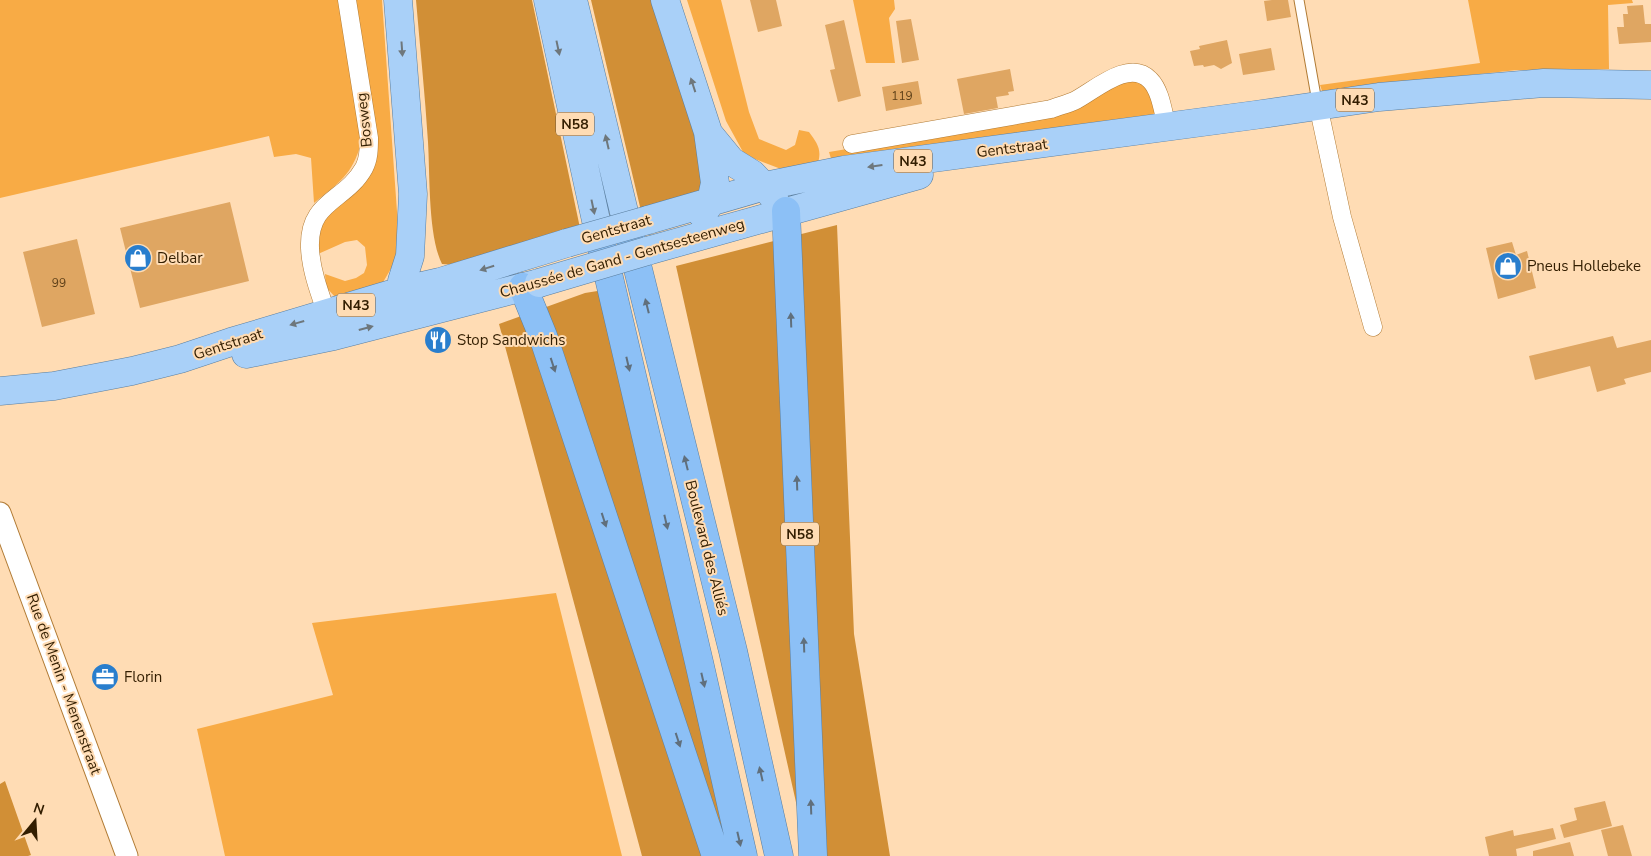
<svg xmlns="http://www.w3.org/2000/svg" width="1651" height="856" font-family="'Nunito Sans',sans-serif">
  <rect width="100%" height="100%" fill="#ffdcb4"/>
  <path fill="#f8ab45" d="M 0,0 L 340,0 L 361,143 C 352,176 339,182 314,203 L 311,158 L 296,154 L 274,157 L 269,136 L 0,198 Z
    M 354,0 L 382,0 L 399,240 L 396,260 L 382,284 L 336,298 L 326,287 L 325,274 L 345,281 L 356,278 L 364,273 L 367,265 L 365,247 L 357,240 L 345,242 L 318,254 L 319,223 L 367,175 Z
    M 687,0 L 721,0 L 749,112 L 759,139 L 786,150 L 795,145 L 799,130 L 809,132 C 817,143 822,149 818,163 L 781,169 L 755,159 L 743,152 L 726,121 Z
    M 853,0 L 894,0 L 895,9 L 889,18 L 895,63 L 866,63 Z
    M 1468,0 L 1632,0 L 1633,3 L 1608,5 L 1609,69 L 1517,70 L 1322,91 L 1320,85 L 1480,63 Z
    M 1120,80 L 1144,80 L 1157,108 L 1153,115 L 978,138 L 832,162 L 829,152 L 1020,120 Z
    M 556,593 L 622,856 L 225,856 L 197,729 L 333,695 L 312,623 Z"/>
  <path fill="#d18f36" d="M 416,0 L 532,0 L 580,228 L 456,265 L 442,264 C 428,236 430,175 428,142 C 425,95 420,47 416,0 Z
    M 591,0 L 655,0 L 701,140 L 707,184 L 695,196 L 641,211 Z
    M 837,225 L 854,634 L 890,856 L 808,856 L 676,266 Z
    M 610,289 L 735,856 L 642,856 L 499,324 L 585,293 Z
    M 5,781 L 31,855 L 28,856 L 0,856 L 0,784 Z"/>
  <path fill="#dfa662" d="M 750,0 L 776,0 L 782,26 L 758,32 Z
    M 1272,0 L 1288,0 L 1291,17 L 1267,21 L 1264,1 Z
    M 1643,5 L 1645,24 L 1651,24 L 1651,42 L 1619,44 L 1617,27 L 1624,27 L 1623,14 L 1628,14 L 1627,6 Z
    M 911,19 L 919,60 L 902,63 L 896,21 Z
    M 844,20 L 861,96 L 838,102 L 830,70 L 835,69 L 825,25 Z
    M 1227,40 L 1232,63 L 1221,69 L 1214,65 L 1204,67 L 1203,65 L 1194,66 L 1190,51 L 1200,49 L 1199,46 Z
    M 1271,48 L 1275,70 L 1243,75 L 1239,54 Z
    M 1010,69 L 1014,91 L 1008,92 L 1009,95 L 996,97 L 998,108 L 964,114 L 957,79 Z
    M 918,81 L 922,104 L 886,111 L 882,87 Z
    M 230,202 L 249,281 L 140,308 L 120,228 Z
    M 77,239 L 95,314 L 42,327 L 23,252 Z
    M 1512,242 L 1516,255 L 1527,251 L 1536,288 L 1498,299 L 1486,248 Z
    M 1613,336 L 1617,348 L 1651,340 L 1651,372 L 1624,379 L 1626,384 L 1597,392 L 1590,366 L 1535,380 L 1529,356 Z
    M 1605,801 L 1612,826 L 1564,838 L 1560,825 L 1577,820 L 1574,808 Z
    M 1623,825 L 1632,856 L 1608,856 L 1601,830 Z
    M 1553,828 L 1556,839 L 1516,849 L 1517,856 L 1489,856 L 1485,837 L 1513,830 L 1514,836 Z
    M 1570,842 L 1574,856 L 1533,856 L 1533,851 Z"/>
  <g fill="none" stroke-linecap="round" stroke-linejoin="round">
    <g stroke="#b17b35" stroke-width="11">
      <path id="service" d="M 1299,0 L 1317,102"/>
    </g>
    <g stroke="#b17b35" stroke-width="19">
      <path id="minor" d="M 1318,105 L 1342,217 L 1373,327
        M 852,144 L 1051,109 C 1059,106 1067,104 1074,101 C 1094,91 1129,58 1150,80 C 1161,91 1163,113 1167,127
        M 330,323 C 322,299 311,273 310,248 C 308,200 345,202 364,168 C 369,159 369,148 369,138 L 347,0"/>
    </g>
    <g stroke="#b17b35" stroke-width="23">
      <path id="tertiary" d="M 0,513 L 127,856"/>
    </g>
    <g stroke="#5a7e9f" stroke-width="29">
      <path id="primary" d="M 398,0 L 413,194 L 410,256 L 402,281 L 405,290
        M 548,0 L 602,248
        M 573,0 L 631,241
        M 665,0 L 708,132 L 715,183 L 711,202 L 702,214
        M 708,133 L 731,161 L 752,174 L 774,197
        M 648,220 L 765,186 L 844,170 L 1255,115 L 1379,97 L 1544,83 L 1651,85
        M 647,251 L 919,175
        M 246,354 L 334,336 L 539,283
        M 0,391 L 54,386 L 132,371 L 180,359 L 231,342 L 405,290 L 440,282 L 567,243"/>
    </g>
    <g stroke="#5a7e9f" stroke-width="29">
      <path id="trunk" d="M 786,211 L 813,856
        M 631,241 L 733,651 L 779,856
        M 602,248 L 699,662 L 743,856
        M 523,287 L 543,336 L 716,856"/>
    </g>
    <use href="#service" stroke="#fff" stroke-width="9"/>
    <use href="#minor" stroke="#fff" stroke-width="18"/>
    <use href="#tertiary" stroke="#fff" stroke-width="21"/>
    <use href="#primary" stroke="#a9d0f8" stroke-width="28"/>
    <use href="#trunk" stroke="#8cc0f6" stroke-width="28"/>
    <g stroke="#5a7e9f" stroke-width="29" stroke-linecap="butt">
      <path id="primary-bridge" d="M 567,243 L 648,220
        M 539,283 L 647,251"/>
    </g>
    <use href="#primary-bridge" stroke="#a9d0f8" stroke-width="28"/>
  </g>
  <defs><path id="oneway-solid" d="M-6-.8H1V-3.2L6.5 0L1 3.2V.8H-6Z" transform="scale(1.25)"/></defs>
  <g fill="#6e777c">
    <use href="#oneway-solid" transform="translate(558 48) rotate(78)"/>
    <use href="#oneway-solid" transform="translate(402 49) rotate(86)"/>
    <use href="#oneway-solid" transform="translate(693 85) rotate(-108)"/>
    <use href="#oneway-solid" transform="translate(607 142) rotate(-103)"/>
    <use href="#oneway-solid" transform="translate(875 166) rotate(172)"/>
    <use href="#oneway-solid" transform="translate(593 207) rotate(78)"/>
    <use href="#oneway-solid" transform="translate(487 268) rotate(163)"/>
    <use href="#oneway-solid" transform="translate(297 323) rotate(164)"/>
    <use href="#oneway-solid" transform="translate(366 328) rotate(-15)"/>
  </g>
  <g fill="#606f7c">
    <use href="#oneway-solid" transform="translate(647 306) rotate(-104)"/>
    <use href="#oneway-solid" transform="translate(791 320) rotate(-92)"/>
    <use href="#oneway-solid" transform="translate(628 364) rotate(77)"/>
    <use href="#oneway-solid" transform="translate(553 365) rotate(72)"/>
    <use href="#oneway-solid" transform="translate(686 463) rotate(-104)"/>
    <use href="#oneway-solid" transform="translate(797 483) rotate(-92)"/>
    <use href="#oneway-solid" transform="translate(604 520) rotate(72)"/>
    <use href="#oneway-solid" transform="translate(666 522) rotate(77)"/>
    <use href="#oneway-solid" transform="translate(804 645) rotate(-92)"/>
    <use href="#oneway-solid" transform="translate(703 680) rotate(77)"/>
    <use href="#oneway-solid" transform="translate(678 740) rotate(72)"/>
    <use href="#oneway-solid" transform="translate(761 774) rotate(-103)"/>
    <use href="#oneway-solid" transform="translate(811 807) rotate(-92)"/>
    <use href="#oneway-solid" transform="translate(739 839) rotate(77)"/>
  </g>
  <defs>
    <g id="shop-disc" transform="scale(1.4375)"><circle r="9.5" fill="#297ecd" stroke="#ffdcb4"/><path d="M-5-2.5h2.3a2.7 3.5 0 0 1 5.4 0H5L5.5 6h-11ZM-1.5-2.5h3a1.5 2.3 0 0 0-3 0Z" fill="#fff"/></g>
    <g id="restaurant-disc" transform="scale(1.4375)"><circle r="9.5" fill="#297ecd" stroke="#ffdcb4"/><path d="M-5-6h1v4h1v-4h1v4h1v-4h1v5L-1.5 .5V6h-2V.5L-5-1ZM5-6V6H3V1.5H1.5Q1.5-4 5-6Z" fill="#fff"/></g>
    <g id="office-disc" transform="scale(1.4375)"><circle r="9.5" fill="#297ecd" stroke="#ffdcb4"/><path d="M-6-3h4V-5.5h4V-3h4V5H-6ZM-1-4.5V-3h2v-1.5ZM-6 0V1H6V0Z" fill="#fff"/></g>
  </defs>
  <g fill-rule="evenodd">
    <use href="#shop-disc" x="138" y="258"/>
    <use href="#shop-disc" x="1508" y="266"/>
    <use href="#restaurant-disc" x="438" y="340"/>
    <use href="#office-disc" x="105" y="677"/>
  </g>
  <g text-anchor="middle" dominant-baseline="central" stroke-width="4" stroke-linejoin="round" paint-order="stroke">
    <g font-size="12" fill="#5e4019">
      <text x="902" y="96">119</text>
      <text x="59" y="283">99</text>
    </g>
    <g fill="#ffdcb4" stroke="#705737" stroke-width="1">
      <rect x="1336" y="88.5" width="38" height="23" rx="4"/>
      <rect x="556" y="112.5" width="38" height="23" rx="4"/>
      <rect x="894" y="149.5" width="38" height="23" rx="4"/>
      <rect x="337" y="293.5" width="38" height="23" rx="4"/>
      <rect x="781" y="522.5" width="38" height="23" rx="4"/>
    </g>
    <g font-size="14" font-weight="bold" fill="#331e01">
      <text x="1355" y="100">N43</text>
      <text x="575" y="124">N58</text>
      <text x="913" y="161">N43</text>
      <text x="356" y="305">N43</text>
      <text x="800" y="534">N58</text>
    </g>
    <g font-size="15" fill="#331e01" stroke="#ffdcb4">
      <text transform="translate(364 120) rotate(-96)">Bosweg</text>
      <text transform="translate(1012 148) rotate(-7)">Gentstraat</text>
      <text transform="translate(616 229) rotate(-16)">Gentstraat</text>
      <text transform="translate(622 258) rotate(-16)">Chaussée de Gand - Gentsesteenweg</text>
      <text transform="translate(228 344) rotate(-18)">Gentstraat</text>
      <text transform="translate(707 548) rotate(76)">Boulevard des Alliés</text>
      <text transform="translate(64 684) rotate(70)">Rue de Menin - Menenstraat</text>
    </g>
    <g font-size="15" fill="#331e01" stroke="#ffdcb4" text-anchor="start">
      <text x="157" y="258">Delbar</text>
      <text x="1527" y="266">Pneus Hollebeke</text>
      <text x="457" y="340">Stop Sandwichs</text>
      <text x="124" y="677">Florin</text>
    </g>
  </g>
  <g transform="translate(35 821) rotate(18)" stroke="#ffdcb4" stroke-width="4" paint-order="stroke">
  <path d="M0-4L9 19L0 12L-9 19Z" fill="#331e01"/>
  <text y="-8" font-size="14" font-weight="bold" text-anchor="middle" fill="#331e01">N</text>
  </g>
</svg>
